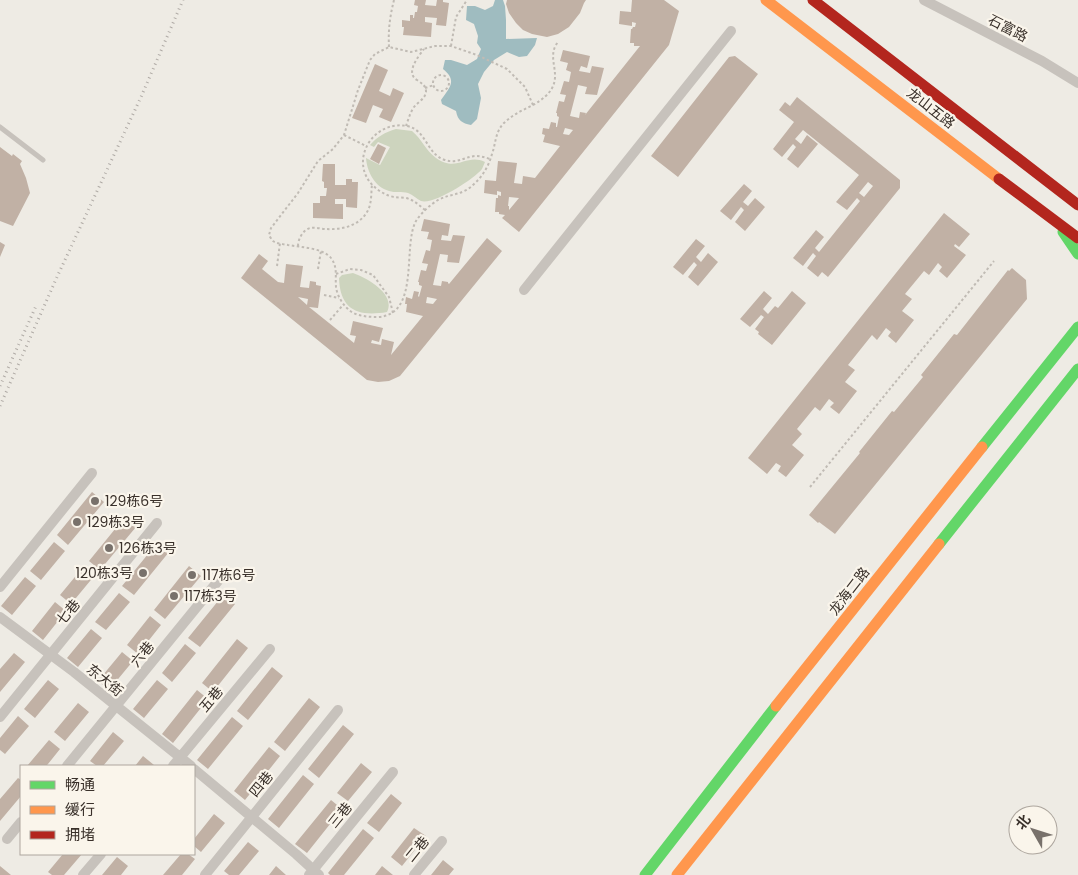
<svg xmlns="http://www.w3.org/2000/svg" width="1078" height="875" font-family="Poppins,'Noto Sans SC',sans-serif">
  <rect width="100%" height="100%" fill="#eeebe4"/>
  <path fill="#cdd4be" d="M 396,129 L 412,131 C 422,139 425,150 436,158 C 457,173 466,153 485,162 C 484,164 483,167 482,169 C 474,179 434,205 421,201 C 417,199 413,195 408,193 C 402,191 395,193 389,191 C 375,187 367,172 366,158 L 380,165 L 390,147 L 378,142 L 374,147 L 370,145 C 377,137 385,132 396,129 Z
    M 353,273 C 367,278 396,294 387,312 C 358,317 340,310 339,278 L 342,275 Z"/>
  <path fill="#9fbcc0" d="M 495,0 L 503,0 L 505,6 L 506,20 L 506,39 L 537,38 L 535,45 L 527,56 L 519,57 L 507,52 L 494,60 L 484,72 L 478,84 L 481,98 L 477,119 L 471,125 C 462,123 458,121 456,111 L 442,104 L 441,100 C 449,88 458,81 443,69 L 445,60 L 451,60 L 467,65 L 477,59 L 481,49 L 477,43 L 478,36 L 474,24 L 466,20 L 467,6 L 475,6 L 485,10 L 493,6 Z"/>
  <path fill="#c1b1a5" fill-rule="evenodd" d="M 415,0 L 426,0 L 425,5 L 436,6 L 437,0 L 443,0 L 443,2 L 449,3 L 446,26 L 436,25 L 437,18 L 425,17 L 425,22 L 432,23 L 431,37 L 403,35 L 404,27 L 402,27 L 402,20 L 410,21 L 410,15 L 413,15 L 413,18 L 414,18 L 415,12 L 417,12 L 418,6 L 414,5 Z
    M 507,0 L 586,0 L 584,3 L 580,13 L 569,27 L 558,34 L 547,37 L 532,34 L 523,30 L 516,23 L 509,13 L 506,4 Z
    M 632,0 L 664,0 L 679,11 L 669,45 L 519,232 L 502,218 L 505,215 L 499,214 L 499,212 L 495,212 L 496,198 L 498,198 L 498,195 L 501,196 L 501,192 L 497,191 L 497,195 L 484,193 L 485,180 L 496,181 L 498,161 L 517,163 L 514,183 L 522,184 L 523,176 L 535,178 L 560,146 L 543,142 L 545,135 L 542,134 L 543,128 L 549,129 L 551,122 L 556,123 L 556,127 L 557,127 L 559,117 L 557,116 L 557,113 L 556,113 L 559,101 L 564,102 L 566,95 L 560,94 L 564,81 L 569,82 L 571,72 L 566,70 L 568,63 L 560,61 L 563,50 L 590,56 L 587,68 L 581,66 L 579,71 L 590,73 L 592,66 L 604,68 L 597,95 L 585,94 L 587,87 L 578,85 L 570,116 L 579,118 L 580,112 L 586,113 L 585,115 L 640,46 L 634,46 L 634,43 L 630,43 L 631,29 L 632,29 L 633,27 L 635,27 L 636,23 L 632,22 L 632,26 L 619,24 L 620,11 L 631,12 ZM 565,128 L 573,130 L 569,135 L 563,134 ZM 509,197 L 519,198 L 509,210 L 509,206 L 508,206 Z
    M 735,56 L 758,74 L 678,177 L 651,156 L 729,57 Z
    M 375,64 L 388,70 L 379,91 L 390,96 L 393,88 L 404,93 L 391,122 L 379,117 L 383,109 L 373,105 L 366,123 L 352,118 Z
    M 797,97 L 900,180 L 900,188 L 828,277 L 822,272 L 818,277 L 807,268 L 816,256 L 813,253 L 803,266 L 793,258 L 816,230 L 824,237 L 815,248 L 819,252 L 860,201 L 857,198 L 847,210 L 836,202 L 859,175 L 803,130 L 795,139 L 801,144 L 807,135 L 818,144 L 798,168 L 787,159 L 796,147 L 793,144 L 782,157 L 773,149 L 794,122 L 779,110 L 785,102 L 790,106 ZM 868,182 L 873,186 L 864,197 L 859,193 Z
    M 378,144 L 386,148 L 379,164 L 370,159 Z
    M 0,147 L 12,156 L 13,154 L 22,161 L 20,164 L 26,178 L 30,193 L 13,226 L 0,221 Z
    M 323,164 L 335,164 L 335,185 L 346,185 L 346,179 L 352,179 L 352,182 L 358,182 L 357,208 L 346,207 L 346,199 L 335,199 L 335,204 L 343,204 L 343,219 L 313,218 L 313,203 L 320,203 L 320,196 L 326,196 L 327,188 L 324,188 L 324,182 L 322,181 Z
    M 744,184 L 752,191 L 743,202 L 748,206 L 755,198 L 765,207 L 745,231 L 735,222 L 744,210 L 741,207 L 731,220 L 720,211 Z
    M 944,213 L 970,234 L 959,247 L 955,244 L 954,246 L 966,255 L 947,278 L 939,271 L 942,267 L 938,263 L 929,275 L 924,271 L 905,294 L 912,299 L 902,311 L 914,320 L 896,343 L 888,336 L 891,332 L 886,328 L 877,340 L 872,335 L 848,365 L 855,370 L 845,382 L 857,391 L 839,414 L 830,407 L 834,403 L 829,399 L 820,411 L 815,407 L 797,429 L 802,434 L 792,445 L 804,455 L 786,477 L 778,471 L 781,466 L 776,463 L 767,474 L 748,458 Z
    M 424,219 L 450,224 L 448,236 L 442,235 L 441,240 L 451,241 L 453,235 L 465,236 L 459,263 L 447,262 L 448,255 L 440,254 L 433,285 L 441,286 L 442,281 L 448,282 L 448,283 L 449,284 L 487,238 L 502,251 L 400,376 L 389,381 L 378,382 L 367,380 L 241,278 L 259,254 L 268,261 L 262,269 L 278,282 L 284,283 L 286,264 L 303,266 L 300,287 L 309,288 L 310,281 L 316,282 L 316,285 L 321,286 L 318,308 L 309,307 L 354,343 L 356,336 L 350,335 L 353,321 L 383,328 L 379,342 L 372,340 L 371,343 L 381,345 L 382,339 L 394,342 L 391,355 L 423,316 L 406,312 L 407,304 L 405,304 L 406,297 L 412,299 L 414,291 L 419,292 L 418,296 L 419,297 L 422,286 L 419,285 L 419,282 L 418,282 L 421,270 L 426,271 L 428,264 L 422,263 L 426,250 L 430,251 L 432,240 L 427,239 L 429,232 L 421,231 ZM 298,297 L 308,299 L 307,305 ZM 427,297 L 437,299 L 433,304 L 426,303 Z
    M 696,239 L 705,246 L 696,257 L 701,262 L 708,253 L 718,262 L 698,286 L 688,277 L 697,265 L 694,262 L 683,275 L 673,267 Z
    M 0,242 L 5,245 L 0,257 Z
    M 1012,268 L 1026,280 L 1027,299 L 835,534 L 819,522 L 818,523 L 809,515 L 860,453 L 859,452 L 892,411 L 894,412 L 923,377 L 921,375 L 954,334 L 957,335 L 1008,270 L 1009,271 Z
    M 764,291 L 772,298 L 763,309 L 768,314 L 775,306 L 778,308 L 792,291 L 806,303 L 772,345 L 758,334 L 759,332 L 755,329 L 764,317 L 761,315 L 750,327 L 740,319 Z
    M 92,492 L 104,502 L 68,545 L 57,535 Z
    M 124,518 L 136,527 L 100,570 L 89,561 Z
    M 54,542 L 65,551 L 41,580 L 30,571 Z
    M 157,543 L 169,552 L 134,595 L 122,586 Z
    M 84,566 L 95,575 L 71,604 L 60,595 Z
    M 189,566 L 201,576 L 165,619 L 154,610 Z
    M 25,577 L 36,586 L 12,615 L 1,606 Z
    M 119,593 L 130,602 L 106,630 L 95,622 Z
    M 223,595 L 235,604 L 200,647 L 188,638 Z
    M 55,602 L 66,611 L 43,640 L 32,631 Z
    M 150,616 L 161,625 L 138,654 L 127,645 Z
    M 91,629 L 102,638 L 78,667 L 67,658 Z
    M 237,639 L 248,648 L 213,692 L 202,683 Z
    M 185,644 L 196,653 L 172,682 L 162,673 Z
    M 122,652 L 133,661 L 109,690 L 98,681 Z
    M 14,653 L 25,662 L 0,692 L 0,669 Z
    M 272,667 L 283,676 L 248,720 L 237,711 Z
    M 48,680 L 59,689 L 35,718 L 24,709 Z
    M 157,680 L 168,689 L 144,718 L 133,709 Z
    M 197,690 L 208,699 L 173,743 L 162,734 Z
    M 309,698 L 320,707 L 285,751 L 274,742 Z
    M 78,703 L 89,712 L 65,741 L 54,732 Z
    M 18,716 L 29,726 L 5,754 L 0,750 L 0,738 Z
    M 232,717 L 243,726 L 208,769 L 197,760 Z
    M 343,725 L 354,734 L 319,778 L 308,769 Z
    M 113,732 L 124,741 L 103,766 L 97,766 L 90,761 Z
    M 49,740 L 60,749 L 48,764 L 46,766 L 27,766 Z
    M 269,747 L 280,756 L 245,800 L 234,791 Z
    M 143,756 L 154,765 L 153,766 L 135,766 Z
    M 361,763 L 372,772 L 348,801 L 337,793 Z
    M 303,775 L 314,784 L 279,828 L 268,819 Z
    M 18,778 L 21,780 L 21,796 L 0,821 L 0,799 Z
    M 391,794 L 402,803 L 379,832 L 367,823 Z
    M 331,800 L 342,809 L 307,853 L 295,844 Z
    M 214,814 L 225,823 L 201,852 L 194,846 L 194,839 Z
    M 414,828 L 426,836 L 402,866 L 391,857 Z
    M 363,829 L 374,838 L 344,875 L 330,875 L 328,873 Z
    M 248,842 L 259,851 L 239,875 L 229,875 L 224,871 Z
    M 63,854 L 82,854 L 64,875 L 52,875 L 48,872 Z
    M 181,854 L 188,854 L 195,859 L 182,875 L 163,875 Z
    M 117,857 L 128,866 L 121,875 L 102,875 Z
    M 443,860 L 454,869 L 449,875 L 431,875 Z
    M 0,866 L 11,875 L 0,875 Z
    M 276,866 L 286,875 L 269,875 Z
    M 382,866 L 393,875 L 375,875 Z"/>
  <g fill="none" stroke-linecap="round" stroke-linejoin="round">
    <path stroke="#c0bbb4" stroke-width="2" stroke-dasharray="2.5 2.5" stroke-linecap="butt" d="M 451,46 L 456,17 L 467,0
      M 389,47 C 388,30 390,16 394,0
      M433 83a8 8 0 1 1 16 0a8 8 0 1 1-16 0Z
      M 425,88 L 434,85
      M 533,105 L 525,87 L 507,69 L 477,55 L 451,46 L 435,46 L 411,52 L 389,47 L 375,54 L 370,60 L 358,90 L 344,135 L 333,149 L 318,161 L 298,193 L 271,228 L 269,235 C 270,237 272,240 273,241 C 277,244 283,244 288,245 C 300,247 323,248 331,258 C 338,267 335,277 336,287 C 337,295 342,304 349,310 C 356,316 367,317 377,317 C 421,316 402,246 416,221 C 421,213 430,205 438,200 C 451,193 463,196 475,183 C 483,176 489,165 492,154 C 496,143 495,132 504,123 C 512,115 523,110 533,105 C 574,82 542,62 558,42
      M 406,126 C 408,120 410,113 414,107 C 418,102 425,99 426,92 C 426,85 422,84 417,80 C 405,73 418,57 424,49
      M 344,135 L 366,146
      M 425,210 C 420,206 415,201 409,199 C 405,197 399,198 394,197 C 384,195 375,189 369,181 C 351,155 376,120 407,126 C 427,130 426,154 445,160 C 457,164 464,157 475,156 C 480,156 485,157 490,159
      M 298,246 C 298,239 303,230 310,228 C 315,227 322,229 326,229 C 341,230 359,226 367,212 C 372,204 371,193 372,184
      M 277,266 L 280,243
      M 318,269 L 321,251
      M 336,274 L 350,269 L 361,270 L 373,275 L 389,297 L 393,313
      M 324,295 L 339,298
      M 330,320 L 343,305
      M 810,487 L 994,261"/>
    <path stroke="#c7c2bc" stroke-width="5" d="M 0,127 L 43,160"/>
    <path stroke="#c7c2bc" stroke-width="10" d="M 924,0 L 1042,61 L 1078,83
      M 524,290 L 731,31
      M 0,587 L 92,473
      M 0,617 L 74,672 L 191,766
      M 0,717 L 157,523
      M 67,766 L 218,581
      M 173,766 L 270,649
      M 194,769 L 296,854 L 319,875
      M 7,839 L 21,822
      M 83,875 L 101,854
      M 205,875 L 338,710
      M 309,875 L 393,772
      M 414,875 L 442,841"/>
    <path stroke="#63d668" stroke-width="11" d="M 1063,232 L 1078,254
      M 982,447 L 1078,327
      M 939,544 L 1078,369
      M 645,875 L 776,706"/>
    <path stroke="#ff974d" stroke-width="11" d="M 766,0 L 999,179
      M 776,706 L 982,447
      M 677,875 L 939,544"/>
    <path stroke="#b3261e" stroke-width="11" d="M 813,0 L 1078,205
      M 999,179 L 1078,238"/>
    <path stroke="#b0aba6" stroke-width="3" stroke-dasharray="1 4" stroke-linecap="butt" d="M 0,386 L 36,306
      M 0,406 L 57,277 L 141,97 L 183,0"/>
  </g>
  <g fill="#78716b" stroke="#faf5eb" stroke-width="2">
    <circle cx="95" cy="501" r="5"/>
    <circle cx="77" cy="522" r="5"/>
    <circle cx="109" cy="548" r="5"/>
    <circle cx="143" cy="573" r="5"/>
    <circle cx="192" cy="575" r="5"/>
    <circle cx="174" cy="596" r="5"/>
  </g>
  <g text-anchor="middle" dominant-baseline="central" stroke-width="4.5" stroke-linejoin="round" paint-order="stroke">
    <g font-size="14" fill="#39302a" stroke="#faf5eb">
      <text transform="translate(1008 28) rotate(27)">石富路</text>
      <text transform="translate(931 108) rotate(38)">龙山五路</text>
      <text transform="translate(849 591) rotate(-52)">龙海二路</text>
      <text transform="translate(68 612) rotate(-51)">七巷</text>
      <text transform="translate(142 654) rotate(-51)">六巷</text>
      <text transform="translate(105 680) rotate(39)">东大街</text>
      <text transform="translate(211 699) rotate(-50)">五巷</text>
      <text transform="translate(261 784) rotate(-51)">四巷</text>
      <text transform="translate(340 815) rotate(-51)">三巷</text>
      <text transform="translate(417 849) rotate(-51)">二巷</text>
    </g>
    <g font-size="14" fill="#39302a" stroke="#faf5eb" text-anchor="start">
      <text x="105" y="501">129栋6号</text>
      <text x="87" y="522">129栋3号</text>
      <text x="119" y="548">126栋3号</text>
      <text x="133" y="573" text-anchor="end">120栋3号</text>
      <text x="202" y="575">117栋6号</text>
      <text x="184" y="596">117栋3号</text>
    </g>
  </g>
  <rect x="20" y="765" width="175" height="90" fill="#faf5eb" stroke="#ada69e"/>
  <rect x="30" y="781" width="25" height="8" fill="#63d668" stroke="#ada69e"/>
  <text x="65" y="790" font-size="15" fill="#39302a">畅通</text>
  <rect x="30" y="806" width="25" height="8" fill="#ff974d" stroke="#ada69e"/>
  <text x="65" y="815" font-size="15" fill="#39302a">缓行</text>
  <rect x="30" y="831" width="25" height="8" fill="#b3261e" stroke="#ada69e"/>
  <text x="65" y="840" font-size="15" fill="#39302a">拥堵</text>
  <g transform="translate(1033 830) rotate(309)"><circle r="24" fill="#faf5eb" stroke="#ada69e"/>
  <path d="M0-4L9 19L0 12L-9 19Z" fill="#78716b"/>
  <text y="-8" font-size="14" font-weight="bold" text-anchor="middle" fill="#39302a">北</text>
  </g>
</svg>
